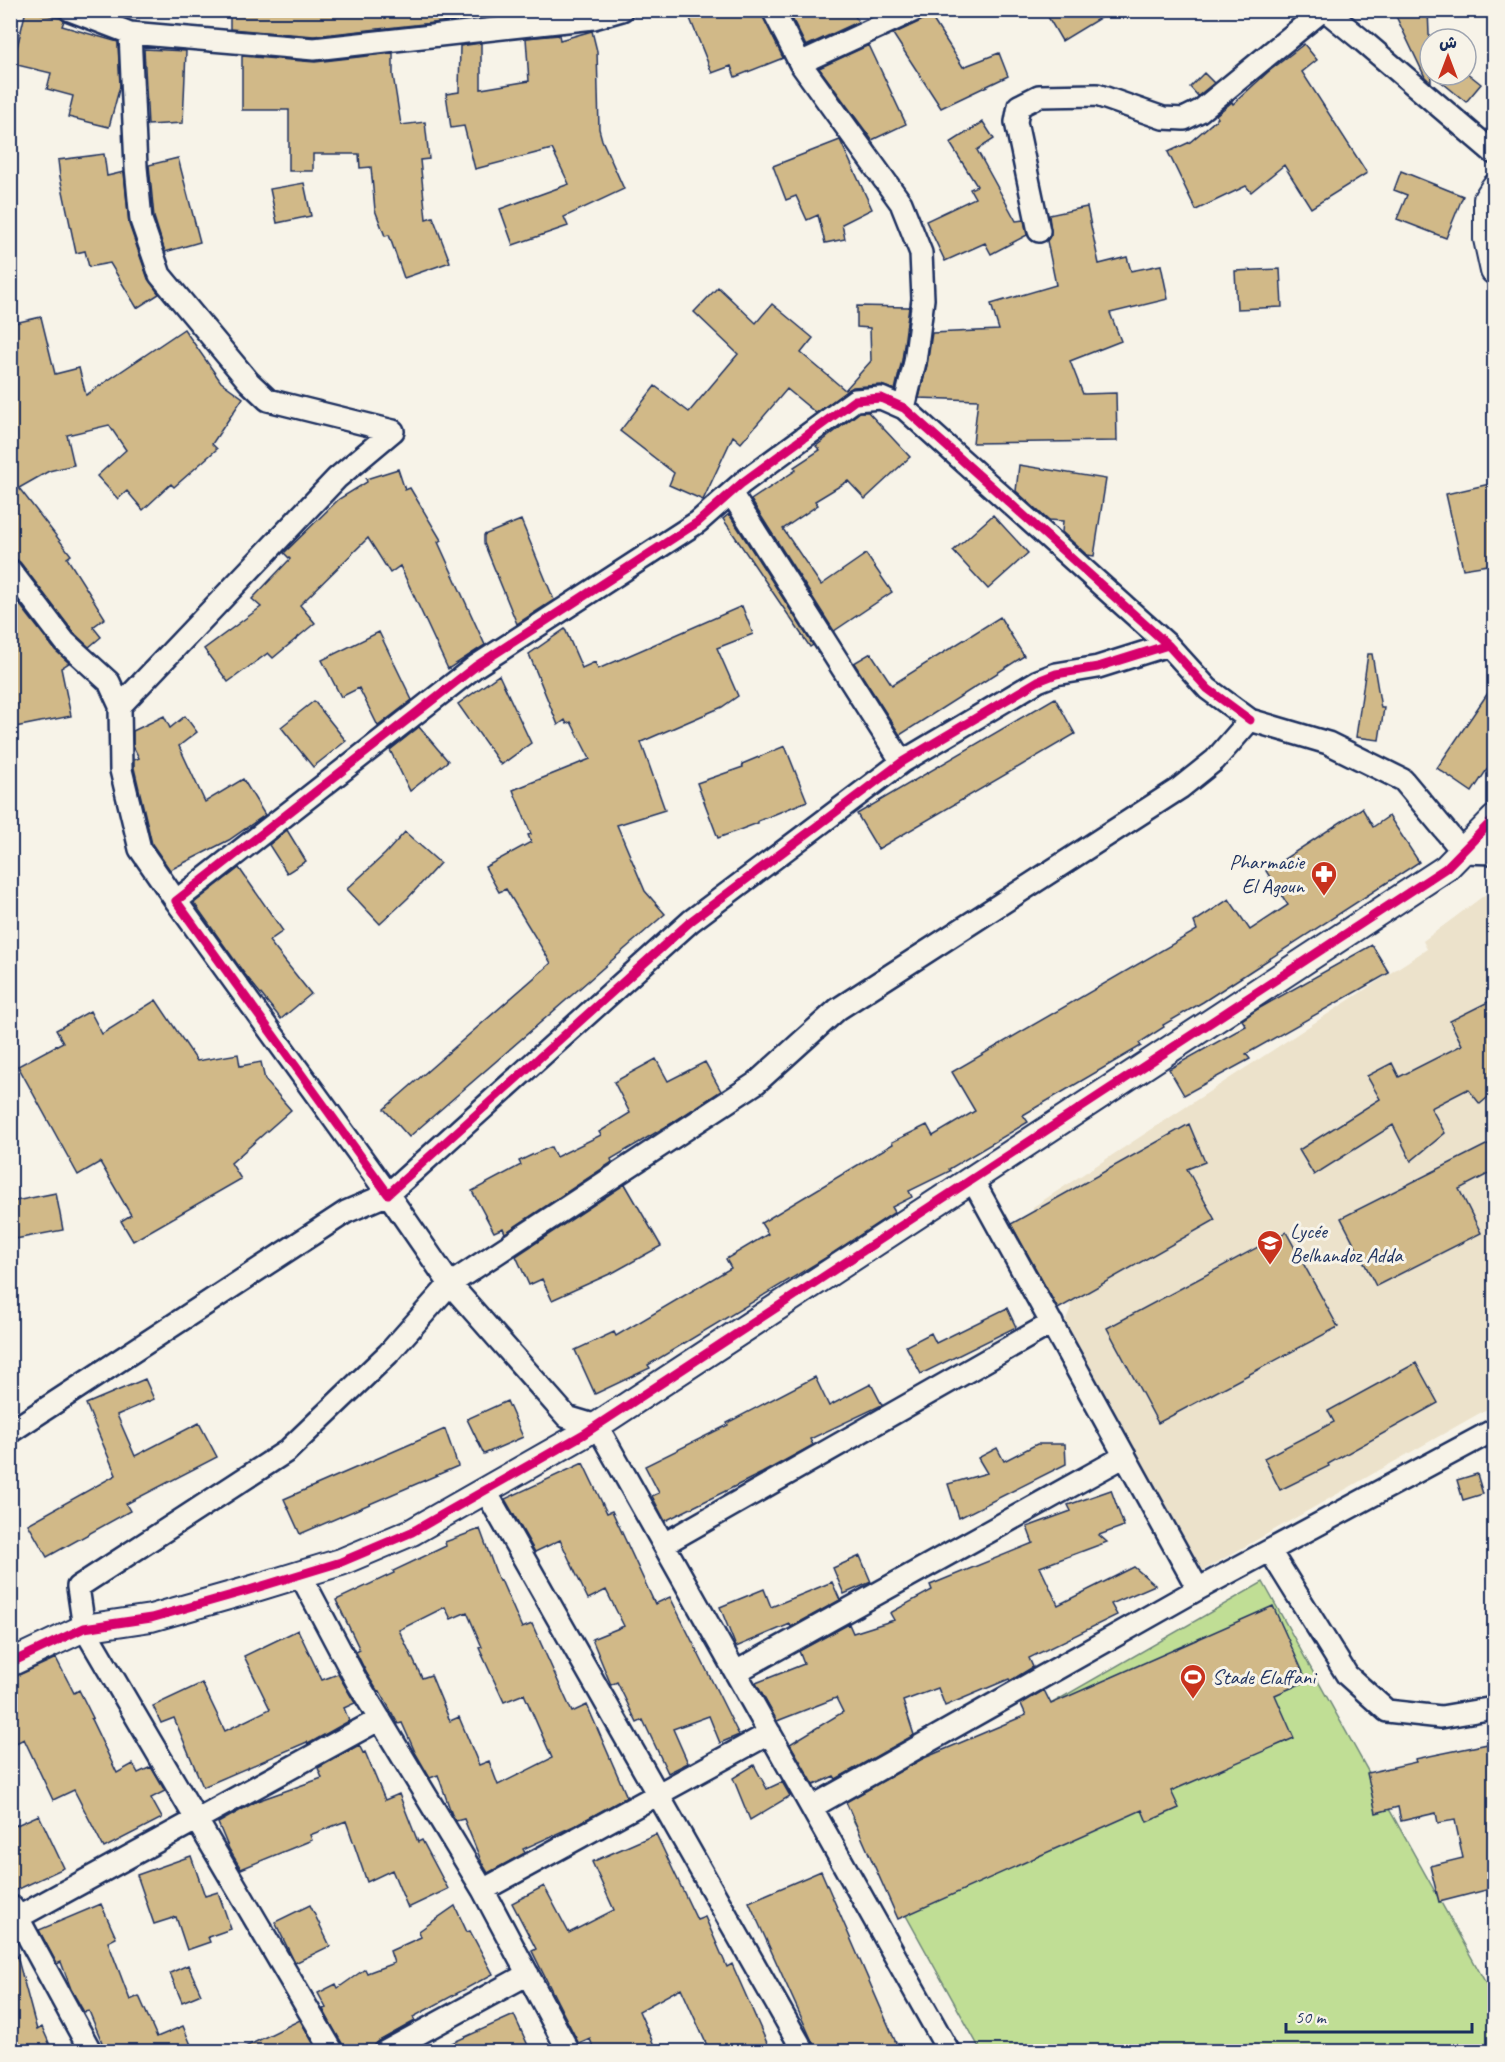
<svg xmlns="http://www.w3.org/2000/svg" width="1505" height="2062" font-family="Caveat,'Playpen Sans Arabic',sans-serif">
  <rect width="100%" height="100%" fill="#f7f3e8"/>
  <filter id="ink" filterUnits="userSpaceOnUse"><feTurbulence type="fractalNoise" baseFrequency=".0167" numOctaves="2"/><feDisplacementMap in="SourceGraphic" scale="12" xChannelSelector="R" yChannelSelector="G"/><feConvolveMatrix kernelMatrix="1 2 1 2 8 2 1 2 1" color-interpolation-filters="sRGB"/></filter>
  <g filter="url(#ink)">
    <path fill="#ece2cb" d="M 1494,888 L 1494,1405 L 1200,1572 L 1062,1330 L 1071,1307 L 1020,1226 L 1033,1217 L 1033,1207 L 1427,949 L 1423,941 Z"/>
    <path fill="#c0de95" stroke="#6e867a" stroke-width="1.5" d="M 1263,1582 L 1494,1998 L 1494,2051 L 981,2051 L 852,1818 Z"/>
    <path fill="#d1b988" stroke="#1b2f5e" stroke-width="1.5" fill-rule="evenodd" d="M 26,10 L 60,18 L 64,21 L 62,26 L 118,42 L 120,86 L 109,127 L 68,117 L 73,96 L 47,89 L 51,73 L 13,64 Z
      M 230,10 L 523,10 L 523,13 L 314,36 L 230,29 Z
      M 704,10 L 760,10 L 783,58 L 735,77 L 731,66 L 712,73 L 689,16 Z
      M 788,10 L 852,10 L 858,22 L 806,46 Z
      M 1044,10 L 1113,10 L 1062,41 Z
      M 1393,10 L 1428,10 L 1431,83 L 1425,77 Z
      M 928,12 L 963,67 L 999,53 L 1008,76 L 941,108 L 893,34 L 921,21 Z
      M 592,31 L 597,51 L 599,129 L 602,140 L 624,189 L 564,217 L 568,226 L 513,245 L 500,209 L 569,184 L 552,149 L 475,169 L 464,126 L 451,128 L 446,94 L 459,92 L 460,46 L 481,43 L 481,89 L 529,81 L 526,38 L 559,35 L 560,40 Z
      M 1304,44 L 1317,60 L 1302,72 L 1367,173 L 1311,208 L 1284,165 L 1251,192 L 1246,186 L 1196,210 L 1168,152 L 1190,142 L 1218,118 L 1216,115 L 1232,102 L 1233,104 L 1268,72 Z
      M 869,45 L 906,124 L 872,140 L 819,68 Z
      M 144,49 L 186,51 L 183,123 L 148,125 Z
      M 393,53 L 393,75 L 401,125 L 425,122 L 429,159 L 420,160 L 426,219 L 433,217 L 450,262 L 404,278 L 389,235 L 385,236 L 375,210 L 371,167 L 360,168 L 359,154 L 313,154 L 313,171 L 289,171 L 289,110 L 242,110 L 242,56 L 315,62 Z
      M 1466,72 L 1481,84 L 1466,102 L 1433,75 L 1466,75 Z
      M 1204,73 L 1214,83 L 1198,96 L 1190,87 Z
      M 983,122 L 994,139 L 977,150 L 1016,221 L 1024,220 L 1027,235 L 991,254 L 985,243 L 945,261 L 926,221 L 975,198 L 970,189 L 977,186 L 950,143 Z
      M 840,140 L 872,209 L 842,224 L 845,239 L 825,243 L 818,215 L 807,220 L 796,196 L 786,200 L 773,166 Z
      M 104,154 L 107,176 L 124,172 L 129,224 L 148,279 L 159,294 L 137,308 L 110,263 L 89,267 L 85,251 L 76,253 L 60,177 L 58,160 Z
      M 178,158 L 200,242 L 165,252 L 154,217 L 149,165 Z
      M 1401,171 L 1463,196 L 1446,238 L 1397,219 L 1407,195 L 1394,190 Z
      M 304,183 L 311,216 L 277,223 L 270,189 Z
      M 1087,207 L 1099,264 L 1127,257 L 1131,271 L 1161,265 L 1168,299 L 1110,313 L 1121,341 L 1070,361 L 1083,394 L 1116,393 L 1117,441 L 973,443 L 978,400 L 919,398 L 927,365 L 932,333 L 999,330 L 991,304 L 1056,285 L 1047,241 L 1051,234 L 1049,215 Z
      M 1280,269 L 1282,307 L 1237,309 L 1235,271 Z
      M 718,287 L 756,323 L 772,304 L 813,338 L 801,353 L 845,390 L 871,361 L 870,328 L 857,327 L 857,306 L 909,307 L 902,360 L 895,390 L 881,385 L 853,387 L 816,413 L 787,389 L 741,443 L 733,436 L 703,500 L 669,485 L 674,473 L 620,431 L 655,386 L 689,412 L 738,354 L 694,312 Z
      M 41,317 L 55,374 L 79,368 L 86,395 L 184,329 L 221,382 L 243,398 L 212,444 L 217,449 L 174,487 L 171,484 L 143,510 L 127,491 L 118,499 L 97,476 L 126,450 L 109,425 L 67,435 L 74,465 L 49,471 L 19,488 L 71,555 L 67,558 L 105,618 L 93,627 L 101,637 L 89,647 L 74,633 L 20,562 L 10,558 L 10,324 Z
      M 860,412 L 868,412 L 910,457 L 865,499 L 848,481 L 815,501 L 818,505 L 783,529 L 821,585 L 866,554 L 892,592 L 834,631 L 751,500 L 796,470 L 794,467 L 820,450 L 816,446 Z
      M 1019,465 L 1106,479 L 1094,556 L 1087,555 L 1062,532 L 1063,521 L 1048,520 L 1016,491 Z
      M 398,469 L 405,490 L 410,488 L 441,540 L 438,542 L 485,645 L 448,669 L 400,566 L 390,573 L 368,538 L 300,605 L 315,623 L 273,658 L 268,653 L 228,682 L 204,649 L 261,607 L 252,599 L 290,559 L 284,553 L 339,499 L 367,482 L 366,479 Z
      M 1494,483 L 1494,564 L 1463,569 L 1446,494 Z
      M 729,514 L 813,645 L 810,647 L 723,519 Z
      M 993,515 L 1028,553 L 988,589 L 953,551 Z
      M 521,520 L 554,600 L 517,624 L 484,543 L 484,535 Z
      M 10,592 L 55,650 L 69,663 L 61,668 L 71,716 L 10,728 Z
      M 742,606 L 753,634 L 717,648 L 738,696 L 722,707 L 641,742 L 665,810 L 617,825 L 645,891 L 665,914 L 409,1137 L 384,1109 L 551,963 L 506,889 L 499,892 L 485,867 L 531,842 L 528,835 L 531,834 L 513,790 L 590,759 L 571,722 L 567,724 L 565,720 L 558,725 L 529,654 L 565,629 L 582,668 L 595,662 L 598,669 Z
      M 1000,617 L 1024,656 L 900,735 L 854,663 L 871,653 L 892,685 Z
      M 379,632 L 412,700 L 378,726 L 359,688 L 341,697 L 322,660 Z
      M 1368,654 L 1372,654 L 1381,708 L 1384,708 L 1379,740 L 1356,737 Z
      M 499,675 L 531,743 L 501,765 L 458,704 Z
      M 1494,684 L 1494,759 L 1472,792 L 1437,768 Z
      M 1055,698 L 1075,734 L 878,849 L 857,814 Z
      M 314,701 L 346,741 L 313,767 L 281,727 Z
      M 164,716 L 170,728 L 185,716 L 197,732 L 179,746 L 205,802 L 243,779 L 265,815 L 229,840 L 170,870 L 152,844 L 134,768 L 134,760 L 139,758 L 133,746 L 133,731 Z
      M 419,727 L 448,761 L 410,791 L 390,750 Z
      M 785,746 L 807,801 L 758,821 L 758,823 L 718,838 L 697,783 L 743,767 L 742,764 Z
      M 1362,808 L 1373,827 L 1389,816 L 1419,862 L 1203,1002 L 1163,1025 L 1164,1027 L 1139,1043 L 1141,1046 L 1023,1115 L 1028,1122 L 949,1169 L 950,1171 L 909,1191 L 912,1197 L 892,1207 L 895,1212 L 827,1257 L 648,1365 L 650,1368 L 595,1394 L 575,1350 L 614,1332 L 616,1336 L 731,1268 L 726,1259 L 768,1234 L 761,1223 L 893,1144 L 892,1142 L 927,1125 L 933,1136 L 975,1111 L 952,1072 L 1197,930 L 1194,922 L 1229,899 L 1250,930 L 1288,905 L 1266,871 Z
      M 287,830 L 306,861 L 287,873 L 269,845 Z
      M 405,832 L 440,863 L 408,898 L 380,924 L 347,889 L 385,854 Z
      M 239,868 L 283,931 L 269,941 L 311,994 L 281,1019 L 243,972 L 194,903 Z
      M 1372,945 L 1389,973 L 1246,1054 L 1250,1059 L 1184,1095 L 1169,1069 L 1246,1026 L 1242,1020 L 1258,1009 Z
      M 1494,999 L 1494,1092 L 1480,1104 L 1468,1089 L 1431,1108 L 1445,1133 L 1411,1161 L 1393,1125 L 1314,1175 L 1299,1150 L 1380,1099 L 1367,1076 L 1392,1063 L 1399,1077 L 1462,1045 L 1450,1021 Z
      M 156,1000 L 197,1061 L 238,1054 L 240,1066 L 261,1062 L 265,1080 L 291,1110 L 231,1163 L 241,1179 L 133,1241 L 121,1221 L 131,1215 L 100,1162 L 78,1175 L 18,1066 L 63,1042 L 56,1030 L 90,1011 L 102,1034 Z
      M 656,1059 L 668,1081 L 705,1062 L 721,1091 L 672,1123 L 611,1159 L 612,1162 L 505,1233 L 503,1228 L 494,1232 L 472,1191 L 521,1165 L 519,1161 L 534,1154 L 551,1147 L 556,1157 L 601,1135 L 599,1132 L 630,1113 L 614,1082 Z
      M 1189,1124 L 1205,1162 L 1187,1169 L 1215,1220 L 1058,1309 L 1011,1224 Z
      M 1494,1141 L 1494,1171 L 1459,1189 L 1481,1233 L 1376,1286 L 1341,1218 Z
      M 625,1184 L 661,1246 L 614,1272 L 552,1300 L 542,1279 L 529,1285 L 516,1256 Z
      M 56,1193 L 63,1230 L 10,1240 L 10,1202 Z
      M 1286,1232 L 1338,1327 L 1158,1423 L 1107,1328 Z
      M 1007,1308 L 1016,1327 L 921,1374 L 906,1346 L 931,1333 L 936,1343 Z
      M 1416,1363 L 1438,1403 L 1328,1464 L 1329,1466 L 1280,1490 L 1264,1458 L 1334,1422 L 1328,1411 Z
      M 815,1377 L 829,1406 L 871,1384 L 882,1405 L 810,1439 L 813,1445 L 762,1473 L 665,1521 L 652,1496 L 659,1493 L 645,1466 L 728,1425 L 727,1423 Z
      M 145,1379 L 154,1399 L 117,1415 L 135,1456 L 199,1423 L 217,1457 L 126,1504 L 130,1511 L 47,1557 L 28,1524 L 116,1475 L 86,1404 Z
      M 507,1401 L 523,1437 L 484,1454 L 467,1419 Z
      M 445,1429 L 458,1466 L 300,1534 L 284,1499 Z
      M 1037,1444 L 1065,1444 L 1066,1464 L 959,1518 L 948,1484 L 987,1473 L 978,1458 L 997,1448 L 1004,1461 Z
      M 583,1463 L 607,1513 L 612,1511 L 655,1604 L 670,1597 L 739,1735 L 720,1743 L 709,1716 L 673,1729 L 688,1763 L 668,1773 L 643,1720 L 637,1723 L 617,1682 L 611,1685 L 592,1639 L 624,1626 L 606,1590 L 588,1599 L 560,1540 L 535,1552 L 505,1499 Z
      M 1477,1474 L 1483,1494 L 1463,1500 L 1457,1480 Z
      M 1111,1490 L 1124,1526 L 1099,1535 L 1107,1542 L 1040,1567 L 1058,1605 L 1134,1567 L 1155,1585 L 1111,1604 L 1117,1615 L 1029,1658 L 1033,1667 L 1010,1681 L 1009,1679 L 945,1706 L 938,1688 L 903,1701 L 914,1735 L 836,1779 L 834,1776 L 814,1785 L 790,1744 L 843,1712 L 836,1698 L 777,1721 L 756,1683 L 804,1664 L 799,1651 L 849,1624 L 853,1633 L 894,1620 L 890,1613 L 932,1590 L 930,1585 L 1033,1543 L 1027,1527 L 1071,1511 L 1068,1505 Z
      M 480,1529 L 499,1581 L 501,1580 L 522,1628 L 532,1624 L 572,1712 L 587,1705 L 627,1797 L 576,1825 L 523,1849 L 525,1853 L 488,1873 L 482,1863 L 464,1819 L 456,1821 L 452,1815 L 438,1775 L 430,1778 L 415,1752 L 402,1723 L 398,1724 L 380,1691 L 378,1692 L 367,1674 L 356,1652 L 360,1650 L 336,1600 L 394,1573 L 393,1571 L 446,1546 L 445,1542 ZM 445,1607 L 451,1619 L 467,1612 L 482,1647 L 479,1648 L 504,1702 L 524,1694 L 552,1758 L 498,1785 L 489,1761 L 479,1765 L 459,1717 L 450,1721 L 431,1675 L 422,1678 L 399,1630 Z
      M 860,1556 L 871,1582 L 844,1594 L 833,1568 Z
      M 832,1582 L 840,1600 L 791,1627 L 790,1624 L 736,1647 L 720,1607 L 764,1589 L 771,1607 Z
      M 1273,1606 L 1307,1681 L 1275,1695 L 1294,1738 L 1171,1791 L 1179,1808 L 1147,1822 L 1142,1810 L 898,1919 L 846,1802 L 922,1759 L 1026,1715 L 1021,1704 L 1044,1690 L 1051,1704 Z
      M 298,1630 L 322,1680 L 338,1674 L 355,1703 L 344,1708 L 349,1721 L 308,1744 L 307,1742 L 203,1787 L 174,1718 L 161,1723 L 153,1706 L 202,1683 L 225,1731 L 270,1709 L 244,1656 Z
      M 56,1658 L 74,1693 L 79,1690 L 93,1718 L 91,1719 L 117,1773 L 133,1764 L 138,1773 L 151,1767 L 165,1791 L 151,1798 L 162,1818 L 104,1848 L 74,1790 L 53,1800 L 24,1739 L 10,1746 L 10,1679 Z
      M 1488,1744 L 1494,1778 L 1494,1888 L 1439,1902 L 1430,1866 L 1463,1858 L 1455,1820 L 1438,1823 L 1436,1813 L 1401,1821 L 1398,1807 L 1376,1813 L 1367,1773 L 1416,1762 L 1415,1759 Z
      M 359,1745 L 363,1753 L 365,1752 L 385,1800 L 399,1794 L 418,1842 L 422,1840 L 448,1889 L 408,1908 L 392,1870 L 367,1882 L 346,1821 L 310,1835 L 312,1840 L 241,1869 L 229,1849 L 218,1823 L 257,1801 L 322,1778 L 318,1768 Z
      M 754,1765 L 767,1789 L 782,1782 L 790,1796 L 750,1820 L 733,1778 Z
      M 39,1815 L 64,1868 L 10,1893 L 10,1828 Z
      M 656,1834 L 697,1920 L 705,1917 L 727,1967 L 732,1964 L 771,2052 L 710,2052 L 681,1988 L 639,2011 L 657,2052 L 595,2052 L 590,2039 L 579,2044 L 555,1997 L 532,1951 L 536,1949 L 512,1903 L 544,1886 L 569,1933 L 614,1910 L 592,1862 Z
      M 191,1856 L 205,1896 L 218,1892 L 231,1929 L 208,1937 L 210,1942 L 187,1950 L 176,1917 L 154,1924 L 137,1875 Z
      M 821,1871 L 900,2052 L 817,2052 L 749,1902 Z
      M 101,1904 L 116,1938 L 108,1942 L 130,2000 L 139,1996 L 157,2037 L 183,2026 L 194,2052 L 106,2052 L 89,2011 L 84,2012 L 71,1989 L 61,1962 L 57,1964 L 39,1930 Z
      M 310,1905 L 330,1946 L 295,1963 L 275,1922 Z
      M 455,1906 L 467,1932 L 470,1931 L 493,1974 L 413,2017 L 415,2021 L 379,2041 L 374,2046 L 372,2052 L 346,2052 L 323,2009 L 326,2008 L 318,1993 L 336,1984 L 338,1988 L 365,1969 L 367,1973 L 394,1963 L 390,1951 L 421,1937 L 419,1931 Z
      M 10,1956 L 17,1956 L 37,2030 L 42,2027 L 53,2052 L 10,2052 Z
      M 188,1965 L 201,1994 L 182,2002 L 170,1973 Z
      M 514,2015 L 531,2052 L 432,2052 Z
      M 300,2020 L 318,2052 L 235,2052 Z"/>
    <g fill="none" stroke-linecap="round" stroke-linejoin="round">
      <g stroke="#1b2f5e" stroke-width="26">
        <path id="minor" d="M 70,10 L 130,33 L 314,49 L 594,18 L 622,10
          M 773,10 L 800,63 L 901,203 L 921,253 L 923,299 L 915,362 L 904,408
          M 1325,10 L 1363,41 L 1494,153
          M 130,33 L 136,167 L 141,220 L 160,275 L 249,382 L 268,400 L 393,431
          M 800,63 L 915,10
          M 1039,231 L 1016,122 L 1019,106 L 1039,96 L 1097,95 L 1163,118 L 1184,119 L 1200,111 L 1323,10
          M 731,493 L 902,762
          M 10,570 L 65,642 L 109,682 L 120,706 L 121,770 L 140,849 L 176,901
          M 1168,645 L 904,408 L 881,398 L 855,400 L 742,483 L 698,522 L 476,666 L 176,901 L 388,1194 L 691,921 L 902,762 L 1038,681 L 1056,674 L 1098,667 L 1168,645 L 1208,689 L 1250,720
          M 120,706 L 337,478 L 393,431
          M 972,1179 L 1198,1589
          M 10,1432 L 346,1212 L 388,1194 L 450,1284 L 567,1417 L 597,1426 L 949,2052
          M 485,1490 L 804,2052
          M 664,1544 L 1052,1323
          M 1270,1551 L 1347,1675 L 1387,1711 L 1441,1717 L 1494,1708
          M 300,1574 L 356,1680 L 483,1890 L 569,2052
          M 736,1672 L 1125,1456
          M 812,1807 L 1198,1589 L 1494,1430
          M 483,1890 L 770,1733
          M 12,1907 L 91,2052
          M 17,1918 L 380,1719
          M 333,2052 L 84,1628 L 78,1587 L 287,1451 L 388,1354 L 450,1284 L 756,1083 L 838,1009 L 1180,788 L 1215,760 L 1250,720 L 1328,743 L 1403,780 L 1463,852 L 1494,853
          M 385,2052 L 528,1974"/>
      </g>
      <g stroke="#1b2f5e" stroke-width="30">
        <path id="tertiary" d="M 1494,188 L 1487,199 L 1487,239 L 1494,271
          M 10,1663 L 84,1628 L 151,1618 L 246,1591 L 341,1562 L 412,1532 L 584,1434 L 1446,868 L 1494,819"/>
      </g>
      <use href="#minor" stroke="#f7f3e8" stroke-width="21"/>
      <use href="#tertiary" stroke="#f7f3e8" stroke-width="26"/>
      <g stroke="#f7f3e8" stroke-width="13">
        <path id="cycleway" d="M 1168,645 L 904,408 L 881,398 L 855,400 L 742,483 L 698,522 L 476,666 L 176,901 L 388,1194 L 691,921 L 902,762 L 1038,681 L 1056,674 L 1098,667 L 1168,645 L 1208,689 L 1250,720
          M 10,1663 L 84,1628 L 151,1618 L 246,1591 L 341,1562 L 412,1532 L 584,1434 L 1446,868 L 1494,819"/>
      </g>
      <use href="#cycleway" stroke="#d6006c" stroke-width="9"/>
    </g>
  </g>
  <defs>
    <g id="pharmacy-pin" transform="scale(1.35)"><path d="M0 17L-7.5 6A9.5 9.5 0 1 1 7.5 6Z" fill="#c8321e" stroke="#f7f3e8"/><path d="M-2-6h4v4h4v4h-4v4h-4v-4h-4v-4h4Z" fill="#fff"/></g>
    <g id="school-pin" transform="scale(1.35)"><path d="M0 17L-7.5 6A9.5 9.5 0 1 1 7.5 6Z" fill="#c8321e" stroke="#f7f3e8"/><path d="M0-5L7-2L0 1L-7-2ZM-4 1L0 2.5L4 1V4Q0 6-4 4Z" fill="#fff"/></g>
    <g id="stadium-pin" transform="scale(1.35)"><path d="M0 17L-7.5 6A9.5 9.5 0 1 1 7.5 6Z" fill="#c8321e" stroke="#f7f3e8"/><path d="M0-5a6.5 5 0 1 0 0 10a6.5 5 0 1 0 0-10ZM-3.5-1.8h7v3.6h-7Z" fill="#fff"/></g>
  </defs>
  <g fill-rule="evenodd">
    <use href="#pharmacy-pin" x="1324" y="874"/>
    <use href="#school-pin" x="1270" y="1243"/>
    <use href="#stadium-pin" x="1193" y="1677"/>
  </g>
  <g text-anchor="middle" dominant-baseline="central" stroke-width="6" stroke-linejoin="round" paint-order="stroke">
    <g font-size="21" fill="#1b2f5e" stroke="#f7f3e8" text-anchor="start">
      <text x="1304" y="862" text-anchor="end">Pharmacie<tspan x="1304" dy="24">El Agoun</tspan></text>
      <text x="1290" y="1231">Lycée<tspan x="1290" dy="24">Belhandoz Adda</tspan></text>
      <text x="1212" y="1677">Stade Elaffani</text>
    </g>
  </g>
  <rect width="1505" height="2062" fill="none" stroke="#f7f3e8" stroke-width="36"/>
  <rect x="18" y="18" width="1469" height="2026" fill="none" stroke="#1b2f5e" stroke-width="2" filter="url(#ink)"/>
  <g transform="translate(1448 57)"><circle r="28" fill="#f7f3e8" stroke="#9fa5b1" stroke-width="1.5"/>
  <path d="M0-4.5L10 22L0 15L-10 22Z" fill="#c8321e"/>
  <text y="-9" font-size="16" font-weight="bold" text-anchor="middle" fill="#1b2f5e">ش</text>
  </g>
  <path d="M1286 2023v9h186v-9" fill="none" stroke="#1b2f5e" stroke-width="3"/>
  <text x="1295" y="2023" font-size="18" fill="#1b2f5e" stroke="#f7f3e8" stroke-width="4.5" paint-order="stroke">50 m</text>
</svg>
